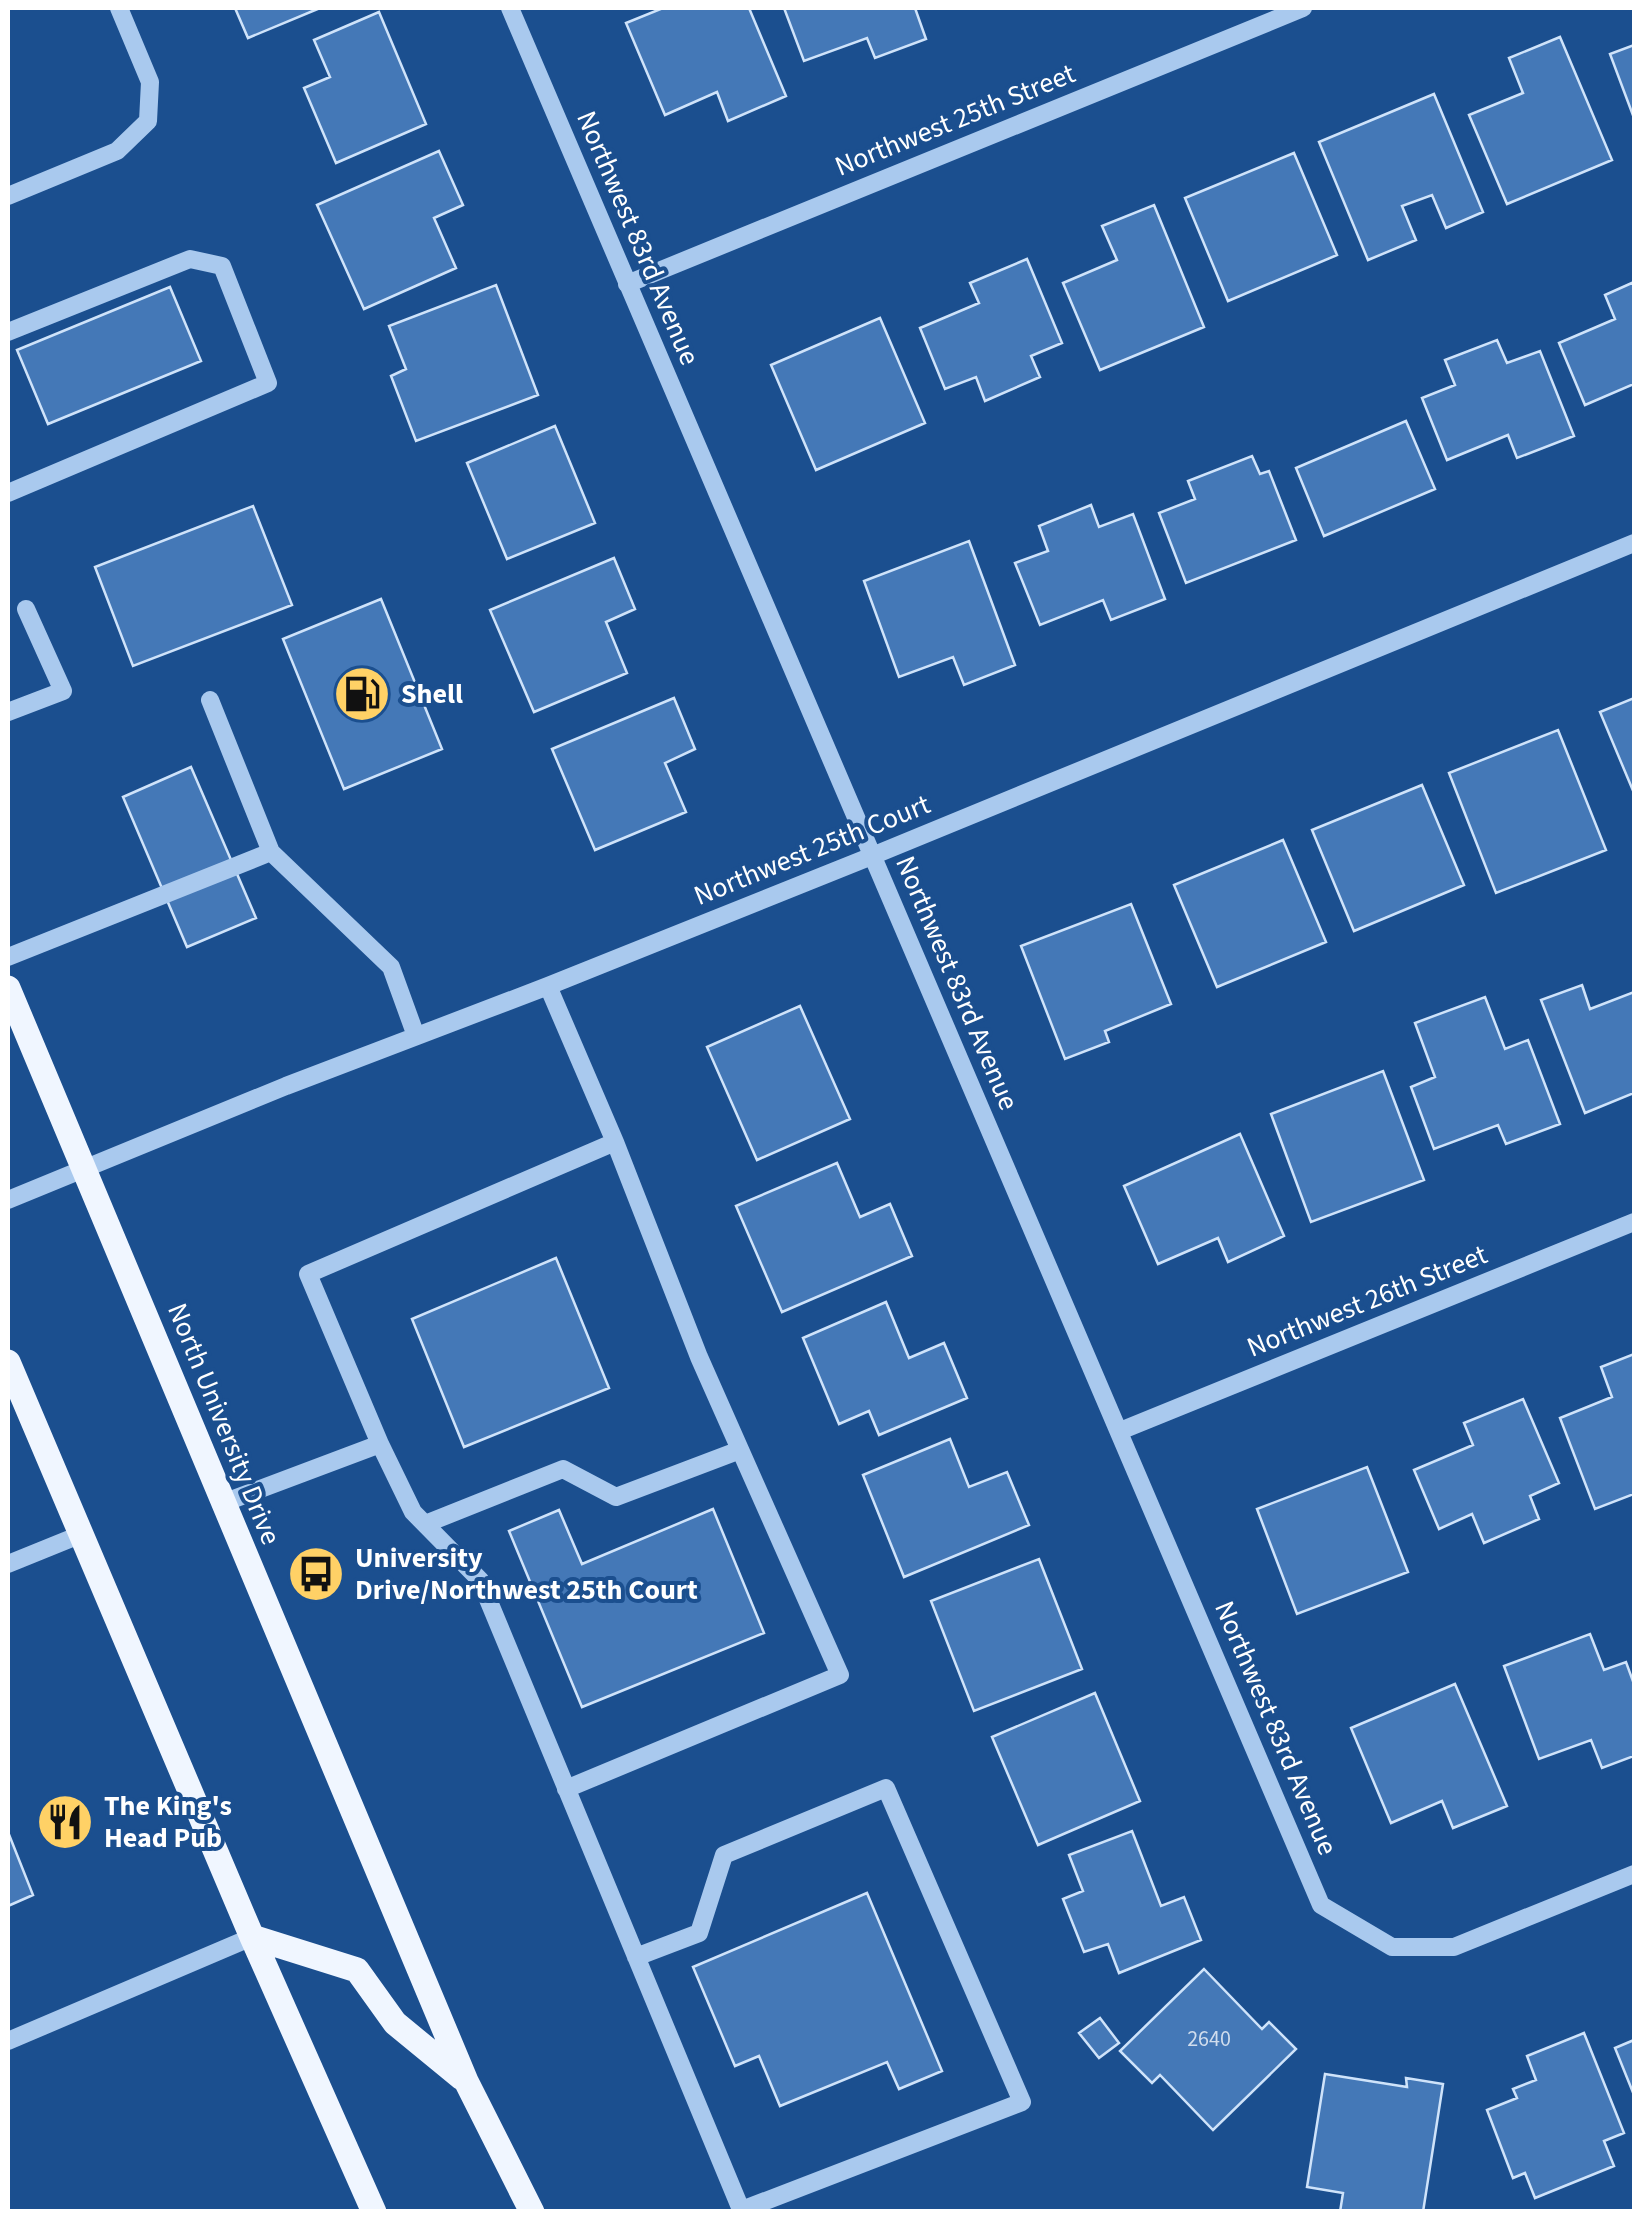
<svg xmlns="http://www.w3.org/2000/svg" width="1642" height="2219" font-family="'Source Sans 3',sans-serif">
  <rect width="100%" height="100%" fill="#1b4f8f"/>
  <path fill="#4478b7" stroke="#cfe3fa" stroke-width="2.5" d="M 235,8 L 320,8 L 248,38 Z
    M 663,8 L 749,8 L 786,96 L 728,121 L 717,92 L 665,115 L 626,23 Z
    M 784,8 L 915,8 L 926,39 L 875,58 L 867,38 L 804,61 Z
    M 379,12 L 426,124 L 336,163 L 304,88 L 330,77 L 314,40 Z
    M 1560,37 L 1612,160 L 1507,204 L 1469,115 L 1523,93 L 1509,58 Z
    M 1634,45 L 1634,118 L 1610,54 Z
    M 1434,94 L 1483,212 L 1446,228 L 1432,195 L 1402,206 L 1416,240 L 1368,260 L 1319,142 Z
    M 439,151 L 463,205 L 434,218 L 456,268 L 364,309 L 317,205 Z
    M 1294,153 L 1337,255 L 1228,301 L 1185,198 Z
    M 1154,205 L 1204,327 L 1100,370 L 1063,283 L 1117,260 L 1102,226 Z
    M 1027,259 L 1062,343 L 1031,356 L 1040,377 L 985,401 L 976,377 L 945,389 L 920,328 L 979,303 L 970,283 Z
    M 1634,282 L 1634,384 L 1585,405 L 1559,343 L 1615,319 L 1605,295 Z
    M 496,285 L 538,395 L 416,441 L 391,376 L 406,369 L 389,326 Z
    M 170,287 L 201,361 L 48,424 L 17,350 Z
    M 880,318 L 925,423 L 816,470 L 771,365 Z
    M 1497,340 L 1507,363 L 1540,351 L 1574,436 L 1517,458 L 1508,435 L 1447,460 L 1422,398 L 1455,385 L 1445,360 Z
    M 1406,421 L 1435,489 L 1324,536 L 1296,468 Z
    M 555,426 L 595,523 L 507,559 L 467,463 Z
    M 1252,456 L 1260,474 L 1269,471 L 1296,540 L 1186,583 L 1159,513 L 1195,499 L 1188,481 Z
    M 1091,505 L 1099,527 L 1133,514 L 1165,599 L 1111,620 L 1103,600 L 1040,625 L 1015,563 L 1048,551 L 1039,526 Z
    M 253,506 L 292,605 L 133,666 L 95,567 Z
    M 969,541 L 1015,665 L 964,685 L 953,657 L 899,677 L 864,581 Z
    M 614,558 L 635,609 L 606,622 L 627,673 L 534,712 L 490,610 Z
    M 381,599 L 442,749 L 344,789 L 283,639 Z
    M 674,698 L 695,749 L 665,763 L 686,812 L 595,850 L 552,749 Z
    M 1634,698 L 1634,793 L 1600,712 Z
    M 1558,730 L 1606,850 L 1496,893 L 1449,773 Z
    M 191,767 L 256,918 L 187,947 L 123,797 Z
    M 1422,785 L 1464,885 L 1354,931 L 1312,830 Z
    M 1283,840 L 1326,942 L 1217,987 L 1174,885 Z
    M 1131,904 L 1171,1004 L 1105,1031 L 1109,1042 L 1065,1059 L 1021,946 Z
    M 1582,985 L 1590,1009 L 1634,992 L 1634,1093 L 1585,1113 L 1541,1000 Z
    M 1485,997 L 1505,1049 L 1528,1040 L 1560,1124 L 1506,1144 L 1498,1125 L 1434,1149 L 1411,1087 L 1435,1077 L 1415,1023 Z
    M 800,1006 L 850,1119 L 757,1160 L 707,1047 Z
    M 1383,1071 L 1424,1180 L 1311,1222 L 1271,1114 Z
    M 1240,1134 L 1284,1236 L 1228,1262 L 1218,1238 L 1158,1264 L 1124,1186 Z
    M 837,1163 L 860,1217 L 890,1204 L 912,1256 L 782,1312 L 736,1206 Z
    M 556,1258 L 609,1388 L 464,1447 L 412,1319 Z
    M 886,1302 L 909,1358 L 944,1343 L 967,1398 L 879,1435 L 869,1411 L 839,1424 L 803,1338 Z
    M 1634,1354 L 1634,1494 L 1595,1509 L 1560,1418 L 1612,1397 L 1601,1367 Z
    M 1523,1399 L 1559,1483 L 1530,1496 L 1539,1519 L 1484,1543 L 1472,1514 L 1439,1529 L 1414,1470 L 1473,1445 L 1464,1423 Z
    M 950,1439 L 969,1487 L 1007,1472 L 1029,1525 L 904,1577 L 863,1475 Z
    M 1367,1467 L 1408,1572 L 1297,1614 L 1257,1509 Z
    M 713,1509 L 764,1633 L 582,1707 L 509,1531 L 559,1510 L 582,1564 Z
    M 1039,1559 L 1082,1669 L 974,1711 L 931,1601 Z
    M 1590,1634 L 1604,1670 L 1626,1662 L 1634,1684 L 1634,1756 L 1602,1768 L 1591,1740 L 1539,1759 L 1504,1666 Z
    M 1455,1684 L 1507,1806 L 1453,1828 L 1442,1801 L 1391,1823 L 1351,1728 Z
    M 1095,1693 L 1140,1801 L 1038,1845 L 992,1737 Z
    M 1132,1831 L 1161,1906 L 1184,1897 L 1201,1940 L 1119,1973 L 1108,1944 L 1084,1952 L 1063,1899 L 1083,1891 L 1069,1855 Z
    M 8,1832 L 33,1895 L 8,1906 Z
    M 867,1893 L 942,2071 L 899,2089 L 887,2062 L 780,2106 L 759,2056 L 735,2066 L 693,1967 Z
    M 1204,1969 L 1262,2029 L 1269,2022 L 1296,2049 L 1213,2130 L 1160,2075 L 1152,2083 L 1120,2051 Z
    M 1100,2018 L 1119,2043 L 1099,2058 L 1079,2033 Z
    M 1584,2033 L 1624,2133 L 1604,2141 L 1614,2166 L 1535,2198 L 1525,2173 L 1513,2178 L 1487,2110 L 1517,2098 L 1513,2089 L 1536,2080 L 1527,2056 Z
    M 1634,2040 L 1634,2095 L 1615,2048 Z
    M 1325,2074 L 1407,2087 L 1406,2078 L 1443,2084 L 1423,2212 L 1340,2212 L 1343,2193 L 1307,2187 Z"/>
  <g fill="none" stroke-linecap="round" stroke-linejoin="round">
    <path stroke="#a9c9ee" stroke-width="18" d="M 510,8 L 1321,1905 L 1392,1947 L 1454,1947 L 1634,1874
      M 8,196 L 117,151 L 148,121 L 150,82 L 119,8
      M 627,284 L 1303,8
      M 8,332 L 190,259 L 222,266 L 268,383 L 8,493
      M 210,700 L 271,852
      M 8,712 L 63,691 L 26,609
      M 8,957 L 271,852 L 391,967 L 416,1036
      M 548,986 L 615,1142
      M 8,1200 L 286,1086 L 548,986 L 872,856 L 1634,543
      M 1120,1431 L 1634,1222
      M 380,1444 L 413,1512 L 480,1580 L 742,2212
      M 223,1503 L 380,1444 L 308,1274 L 615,1142 L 699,1357 L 840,1675 L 566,1789
      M 425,1524 L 563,1469 L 616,1497 L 740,1450
      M 8,1564 L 82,1534
      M 636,1957 L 699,1933 L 724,1855 L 886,1788 L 1022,2102 L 742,2210
      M 8,2041 L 252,1937"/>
    <path stroke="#f0f6ff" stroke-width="25" d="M 8,988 L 466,2081 L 532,2212
      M 8,1362 L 252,1937 L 374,2212
      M 252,1937 L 357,1970 L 395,2023 L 462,2078"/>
  </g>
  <defs>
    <g id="fuel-disc" transform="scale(2.875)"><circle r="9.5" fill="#ffd166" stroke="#1b4f8f"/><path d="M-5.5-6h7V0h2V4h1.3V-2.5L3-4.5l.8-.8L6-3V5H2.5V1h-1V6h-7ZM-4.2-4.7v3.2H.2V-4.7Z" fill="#111"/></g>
    <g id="bus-disc" transform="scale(2.875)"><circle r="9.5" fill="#ffd166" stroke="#1b4f8f"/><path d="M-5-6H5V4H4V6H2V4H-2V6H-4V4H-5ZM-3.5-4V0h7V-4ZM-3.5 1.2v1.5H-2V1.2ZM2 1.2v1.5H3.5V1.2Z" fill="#111"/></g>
    <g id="restaurant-disc" transform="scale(2.875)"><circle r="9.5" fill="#ffd166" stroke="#1b4f8f"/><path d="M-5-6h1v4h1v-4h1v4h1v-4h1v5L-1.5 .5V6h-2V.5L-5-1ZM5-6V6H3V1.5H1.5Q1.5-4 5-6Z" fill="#111"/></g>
  </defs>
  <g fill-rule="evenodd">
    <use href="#fuel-disc" x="362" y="694"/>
    <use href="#bus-disc" x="316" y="1574"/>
    <use href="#restaurant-disc" x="65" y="1822"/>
  </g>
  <g text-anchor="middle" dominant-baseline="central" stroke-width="8" stroke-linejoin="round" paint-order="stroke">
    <g font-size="22" fill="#d0dded">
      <text x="1209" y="2039">2640</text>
    </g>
    <g font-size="28" fill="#fff" stroke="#1b4f8f">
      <text transform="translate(955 120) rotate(-22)">Northwest 25th Street</text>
      <text transform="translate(638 238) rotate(67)">Northwest 83rd Avenue</text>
      <text transform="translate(812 850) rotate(-22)">Northwest 25th Court</text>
      <text transform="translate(957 983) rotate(67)">Northwest 83rd Avenue</text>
      <text transform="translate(1367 1301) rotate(-22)">Northwest 26th Street</text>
      <text transform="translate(224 1424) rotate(68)">North University Drive</text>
      <text transform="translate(1276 1728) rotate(67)">Northwest 83rd Avenue</text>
    </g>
    <g font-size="28" font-weight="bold" fill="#fff" stroke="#1b4f8f" text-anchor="start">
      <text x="401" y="694">Shell</text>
      <text x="355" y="1558">University<tspan x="355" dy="32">Drive/Northwest 25th Court</tspan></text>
      <text x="104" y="1806">The King's<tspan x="104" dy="32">Head Pub</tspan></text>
    </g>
  </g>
  <rect width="1642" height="2219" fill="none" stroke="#ffffff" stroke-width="20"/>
</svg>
